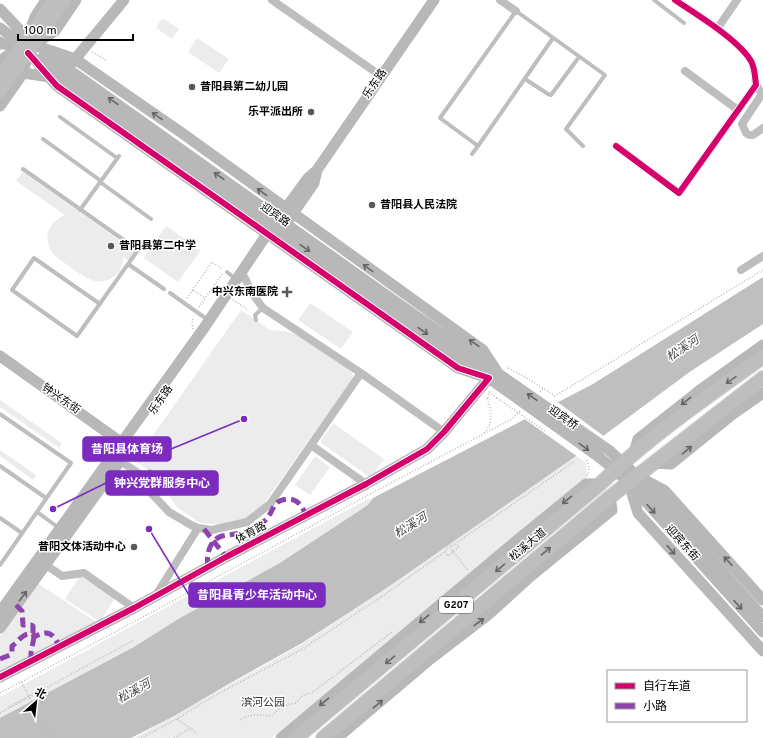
<svg xmlns="http://www.w3.org/2000/svg" width="763" height="738" font-family="Overpass,'Noto Sans SC',sans-serif">
  <rect width="100%" height="100%" fill="#fff"/>
  <path fill="#ececec" d="M 162,18 L 179,29 L 172,39 L 156,28 Z
    M 197,38 L 229,59 L 219,73 L 188,52 Z
    M 23,172 L 136,252 L 129,261 L 123,257 C 123,266 120,274 112,278 C 97,287 85,277 73,269 C 66,264 59,259 53,254 C 42,237 48,223 65,215 L 16,181 Z
    M 166,226 L 195,246 L 194,247 L 198,250 L 199,249 L 201,250 L 178,282 L 144,258 Z
    M 310,303 L 353,332 L 341,349 L 298,320 Z
    M 241,310 L 270,330 L 284,331 L 293,333 L 313,344 L 351,371 L 353,375 L 353,378 L 265,502 L 256,512 L 247,518 L 224,525 L 200,523 L 177,507 L 171,499 L 162,480 L 135,461 Z
    M 0,400 L 62,443 L 59,448 L 0,407 Z
    M 333,423 L 384,459 L 371,478 L 320,442 Z
    M 0,450 L 36,475 L 33,480 L 0,456 Z
    M 575,455 L 586,463 L 587,480 L 510,542 L 272,738 L 134,738 L 302,644 Z
    M 315,456 L 330,467 L 310,495 L 295,485 Z
    M 368,499 L 376,499 L 369,507 L 283,565 L 0,725 L 0,697 Z
    M 80,576 L 115,598 L 100,622 L 65,599 Z
    M 37,583 L 98,623 L 0,675 L 0,636 Z"/>
  <path fill="#bfbfbf" d="M 763,277 L 763,324 L 691,371 L 576,456 L 391,585 L 302,643 L 234,681 L 174,716 L 131,738 L 0,738 L 0,718 L 134,647 L 180,618 L 280,563 L 368,505 L 373,498 L 593,384 Z"/>
  <path fill="#fff" d="M 556,401 L 605,437 L 578,457 L 523,418 Z"/>
  <g fill="none" stroke-linecap="round" stroke-linejoin="round">
    <g stroke="#dbdbdb" stroke-width="14">
      <path id="primary" d="M 0,77 L 54,0
        M 0,92 L 65,0"/>
    </g>
    <g stroke="#dbdbdb" stroke-width="16">
      <path id="highway" d="M 296,738 L 600,484 C 649,437 707,397 763,357
        M 323,738 L 610,497 L 763,378"/>
    </g>
    <path stroke="#b9b9b9" stroke-width="1.5" stroke-dasharray="1 2" stroke-linecap="butt" d="M 92,52 L 106,60
      M 193,290 L 205,298
      M 187,298 L 212,262 L 222,269
      M 199,307 L 222,274
      M 193,329 L 192,322 L 193,317
      M 508,368 L 527,378 L 555,396 L 763,270
      M 540,392 L 543,389
      M 488,398 L 489,392 L 497,398
      M 484,433 C 494,422 492,409 486,396
      M 587,460 L 589,469 L 587,476
      M 450,548 L 468,570
      M 445,552 L 448,556 L 459,547 L 456,544
      M 0,693 C 172,603 341,508 512,419 L 520,411
      M 9,707 L 39,690 L 42,690
      M 0,713 L 134,640
      M 177,719 L 190,728
      M 240,720 C 250,713 259,715 271,716 L 283,706 L 296,703 L 302,696 L 313,692 L 392,632
      M 141,738 L 177,719 L 212,697 L 304,648 L 387,593 L 447,550 L 446,548 L 451,545 L 452,546 L 575,461
      M 174,738 L 191,728 L 196,734"/>
    <path stroke="#bebebe" stroke-width="4" d="M 654,0 L 684,23
      M 525,79 L 548,94 L 551,95 L 579,57
      M 60,117 L 117,158
      M 43,139 L 101,181
      M 478,146 L 553,38
      M 472,154 L 478,146 L 440,118 L 516,11 L 605,75 L 566,129 L 583,146
      M 23,169 L 138,250 L 77,336 L 12,290 L 34,258 L 100,304
      M 100,182 L 151,219
      M 80,210 L 119,156
      M 128,264 L 164,289
      M 227,272 L 232,276
      M 170,293 L 208,320
      M 256,320 L 255,315 L 263,308
      M 0,414 L 71,463 L 0,565
      M 0,466 L 46,498
      M 146,478 L 150,471
      M 37,512 L 55,525
      M 0,518 L 22,533"/>
    <path stroke="#bebebe" stroke-width="8" d="M 272,0 L 381,76
      M 500,0 L 516,11
      M 717,29 L 737,0
      M 685,71 L 738,110
      M 756,85 L 762,94 L 742,124 L 746,133 L 749,135 L 753,135 L 763,128
      M 616,146 L 679,193 L 756,85 C 755,77 755,68 751,61 C 739,40 696,14 675,0
      M 741,270 L 763,256
      M 245,278 L 252,293 L 263,308 L 361,373 L 444,432
      M 311,445 L 366,484
      M 120,461 L 146,478 L 152,494 L 169,512 L 191,525 L 198,528 L 212,530 L 247,522 L 270,504 L 361,373
      M 46,565 L 62,576 L 84,573 L 134,608
      M 156,595 L 198,528"/>
    <path stroke="#b8b8b8" stroke-width="11" d="M 0,9 L 34,45 L 75,59 L 182,133 L 483,350 L 498,373
      M 0,28 L 23,45 L 48,76 L 57,86 L 458,368 L 489,378 L 444,432 L 427,449 L 366,484 L 226,557 L 134,608 L 0,677
      M 31,28 L 35,17 L 46,0
      M 0,42 L 2,44 L 22,45
      M 34,44 L 55,31 L 76,0
      M 44,52 L 386,295 L 516,386
      M 39,60 L 507,391
      M 0,61 L 19,47
      M 71,64 L 124,0
      M 23,73 L 50,77
      M 0,106 L 23,73 L 28,53
      M 289,219 L 314,183 L 317,170
      M 0,356 L 122,443
      M 610,451 L 637,476 L 763,617
      M 634,453 L 638,439 L 700,390 L 763,345
      M 599,457 L 615,470 L 629,483 L 763,632
      M 653,463 L 671,464 L 733,414 L 763,393
      M 643,479 L 664,490 L 763,600
      M 630,487 L 638,513 L 763,651
      M 0,612 L 204,328 L 267,234 L 308,178 L 317,170 L 434,0
      M 0,628 L 120,461 L 130,444
      M 281,738 L 515,542 L 586,484 L 600,484
      M 337,738 L 428,661 L 488,615 L 531,576 L 612,510 L 610,497"/>
    <use href="#primary" stroke="#bebebe" stroke-width="12"/>
    <use href="#highway" stroke="#bebebe" stroke-width="14"/>
    <path stroke="#b9b9b9" stroke-width="1.5" stroke-dasharray="1 2" stroke-linecap="butt" d="M 213,286 L 248,310
      M 497,398 L 546,432
      M 21,682 L 51,738"/>
    <path stroke="#b8b8b8" stroke-width="11" d="M 516,386 L 610,451
      M 507,391 L 599,457"/>
    <path stroke="#8e44ad" stroke-width="5" stroke-dasharray="10 5" stroke-linecap="butt" d="M 204,529 L 226,557
      M 208,567 C 206,555 209,540 222,536 C 228,535 235,534 241,533 C 248,531 256,526 263,522 C 275,514 270,499 289,499 C 298,499 303,508 306,515
      M 16,605 L 22,611 L 23,625 L 31,625 L 33,626 L 33,634
      M 0,659 L 10,655 L 12,653 L 12,646 C 18,642 23,632 33,634 L 34,637 C 48,629 53,633 59,646
      M 31,661 L 31,653 L 34,637"/>
    <g stroke="#fff" stroke-width="8">
      <path id="cycleway" d="M 616,146 L 679,193 L 756,85 C 755,77 755,68 751,61 C 739,40 696,14 675,0
        M 0,677 L 134,608 L 226,557 L 366,484 L 427,449 L 444,432 L 489,378 L 458,368 L 57,86 L 28,53"/>
    </g>
    <use href="#cycleway" stroke="#d6006c" stroke-width="6"/>
  </g>
  <defs><path id="oneway-shaft" d="M-6 0H5M1.5-3L5.5 0L1.5 3" fill="none" stroke-width="1.6" stroke-linecap="round" stroke-linejoin="round"/></defs>
  <g stroke="#656565">
    <use href="#oneway-shaft" transform="translate(113 101) rotate(-145)"/>
    <use href="#oneway-shaft" transform="translate(157 116) rotate(-145)"/>
    <use href="#oneway-shaft" transform="translate(219 176) rotate(-145)"/>
    <use href="#oneway-shaft" transform="translate(262 192) rotate(-144)"/>
    <use href="#oneway-shaft" transform="translate(305 248) rotate(35)"/>
    <use href="#oneway-shaft" transform="translate(368 268) rotate(-144)"/>
    <use href="#oneway-shaft" transform="translate(423 331) rotate(35)"/>
    <use href="#oneway-shaft" transform="translate(474 343) rotate(-145)"/>
    <use href="#oneway-shaft" transform="translate(532 397) rotate(-145)"/>
    <use href="#oneway-shaft" transform="translate(686 401) rotate(142)"/>
    <use href="#oneway-shaft" transform="translate(584 447) rotate(36)"/>
    <use href="#oneway-shaft" transform="translate(687 450) rotate(-39)"/>
    <use href="#oneway-shaft" transform="translate(567 500) rotate(141)"/>
    <use href="#oneway-shaft" transform="translate(651 509) rotate(48)"/>
    <use href="#oneway-shaft" transform="translate(671 550) rotate(48)"/>
    <use href="#oneway-shaft" transform="translate(728 561) rotate(-132)"/>
    <use href="#oneway-shaft" transform="translate(23 596) rotate(-53)"/>
    <use href="#oneway-shaft" transform="translate(738 605) rotate(48)"/>
    <use href="#oneway-shaft" transform="translate(424 619) rotate(141)"/>
    <use href="#oneway-shaft" transform="translate(479 622) rotate(-37)"/>
    <use href="#oneway-shaft" transform="translate(324 702) rotate(140)"/>
    <use href="#oneway-shaft" transform="translate(378 704) rotate(-40)"/>
  </g>
  <g stroke="#686868">
    <use href="#oneway-shaft" transform="translate(731 380) rotate(145)"/>
    <use href="#oneway-shaft" transform="translate(546 551) rotate(-40)"/>
    <use href="#oneway-shaft" transform="translate(500 568) rotate(140)"/>
    <use href="#oneway-shaft" transform="translate(390 660) rotate(140)"/>
  </g>
  <g fill="#595959" stroke="#fff" stroke-width="1.5">
    <circle cx="192" cy="87" r="4"/>
    <circle cx="311" cy="112" r="4"/>
    <circle cx="372" cy="205" r="4"/>
    <circle cx="111" cy="246" r="4"/>
    <path d="M285 286h4v4h4v4h-4v4h-4v-4h-4v-4h4z"/>
    <circle cx="134" cy="547" r="4"/>
  </g>
  <g text-anchor="middle" dominant-baseline="central" stroke-width="3" stroke-linejoin="round" paint-order="stroke">
    <rect fill="#fff" stroke="#4c4c4c" stroke-width="1" x="439" y="597" width="34" height="16" rx="3"/>
    <g font-size="10" font-weight="bold" fill="#000">
      <text x="456" y="605">G207</text>
    </g>
    <g font-size="11" fill="#000" stroke="#fff">
      <text transform="translate(375 84) rotate(-56)">乐东路</text>
      <text transform="translate(275 215) rotate(35)">迎宾路</text>
      <text transform="translate(61 399) rotate(35)">钟兴东街</text>
      <text transform="translate(161 400) rotate(-55)">乐东路</text>
      <text transform="translate(563 418) rotate(35)">迎宾桥</text>
      <text transform="translate(251 533) rotate(-28)">体育路</text>
      <text transform="translate(682 543) rotate(48)">迎宾东街</text>
      <text transform="translate(528 545) rotate(-40)">松溪大道</text>
    </g>
    <g font-size="11" font-weight="bold" fill="#000" stroke="#fff" text-anchor="start">
      <text x="200" y="87">昔阳县第二幼儿园</text>
      <text x="303" y="112" text-anchor="end">乐平派出所</text>
      <text x="380" y="205">昔阳县人民法院</text>
      <text x="119" y="246">昔阳县第二中学</text>
      <text x="278" y="292" text-anchor="end">中兴东南医院</text>
      <text x="126" y="547" text-anchor="end">昔阳文体活动中心</text>
    </g>
    <g font-size="11" fill="#333" stroke="#fff">
      <text x="263" y="703">滨河公园</text>
    </g>
    <g font-size="12" font-style="italic" fill="#444" stroke="#fff">
      <text transform="translate(683 349) rotate(-34)">松溪河</text>
      <text transform="translate(411 526) rotate(-32)">松溪河</text>
      <text transform="translate(134 692) rotate(-29)">松溪河</text>
    </g>
  </g>
  <path fill="none" stroke="#7b2cbf" stroke-width="1.5" d="M244 419L171 449M53 509L106 483M149 529L189 595"/>
  <g fill="#7b2cbf" stroke="#fff" stroke-width="1.5">
    <circle cx="244" cy="419" r="4"/>
    <circle cx="53" cy="509" r="4"/>
    <circle cx="149" cy="529" r="4"/>
  </g>
  <g fill="#7b2cbf" stroke="#7b2cbf" stroke-width="1.5">
    <rect x="83" y="437" width="88" height="24" rx="4"/>
    <rect x="106" y="471" width="112" height="24" rx="4"/>
    <rect x="189" y="583" width="136" height="24" rx="4"/>
  </g>
  <g font-size="12" text-anchor="middle" font-weight="bold" fill="#fff">
    <text x="127" y="453">昔阳县体育场</text>
    <text x="162" y="487">钟兴党群服务中心</text>
    <text x="257" y="599">昔阳县青少年活动中心</text>
  </g>
  <rect x="607" y="670" width="140" height="52" fill="#ffffff" stroke="#999999"/>
  <rect x="615" y="683" width="20" height="6" fill="#d6006c" stroke="#999999"/>
  <text x="643" y="690" font-size="12" fill="#000000">自行车道</text>
  <rect x="615" y="703" width="20" height="6" fill="#8e44ad" stroke="#999999"/>
  <text x="643" y="710" font-size="12" fill="#000000">小路</text>
  <g transform="translate(36 702) rotate(28)" stroke="#ffffff" stroke-width="3" paint-order="stroke">
  <path d="M0-3L7 15L0 10L-7 15Z" fill="#000000"/>
  <text y="-6" font-size="11" font-weight="bold" text-anchor="middle" fill="#000000">北</text>
  </g>
  <path d="M18 34v6h115v-6" fill="none" stroke="#000000" stroke-width="2"/>
  <text x="24" y="34" font-size="12" fill="#000000" stroke="#ffffff" stroke-width="3" paint-order="stroke">100 m</text>
</svg>
